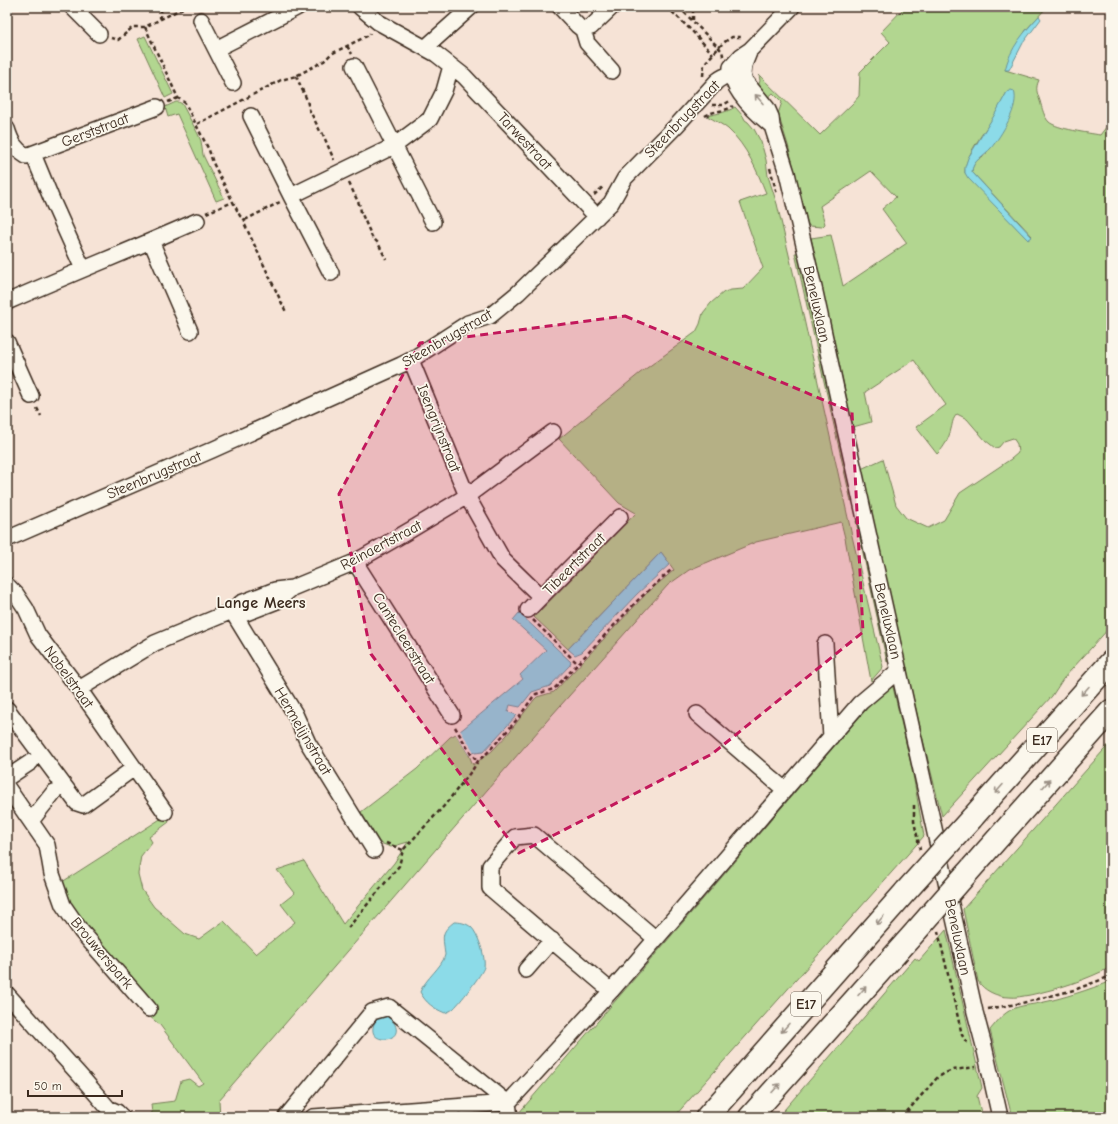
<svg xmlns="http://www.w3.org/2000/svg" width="1118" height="1124" font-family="'Comic Neue',sans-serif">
  <rect width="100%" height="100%" fill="#f6e3d6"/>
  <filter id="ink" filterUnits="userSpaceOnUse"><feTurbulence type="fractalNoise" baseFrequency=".025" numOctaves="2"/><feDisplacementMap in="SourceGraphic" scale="8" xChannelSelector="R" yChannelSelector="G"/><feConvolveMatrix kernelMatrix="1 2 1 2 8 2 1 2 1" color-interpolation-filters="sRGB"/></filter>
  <g filter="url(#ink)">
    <path fill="#b2d690" stroke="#768057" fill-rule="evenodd" d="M 905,7 L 1047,7 L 1026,30 L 1005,70 L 1039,80 C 1035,89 1037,92 1040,101 C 1042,108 1044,117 1049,122 C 1057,129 1089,133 1100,135 L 1111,121 L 1111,626 L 1063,679 L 1052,696 L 942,816 L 922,736 L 861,469 L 883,459 L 896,505 L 906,518 L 928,528 L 944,520 L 960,493 L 1011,459 L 1018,453 L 1017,444 L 1013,438 L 1004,441 L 999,447 L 995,448 L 985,440 L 967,419 L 957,414 C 952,420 953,422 951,429 C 949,438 944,448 937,454 L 916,427 L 946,405 L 914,360 L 865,392 L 871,422 L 853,427 L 811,238 L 831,235 L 843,286 L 907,243 L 882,209 L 896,197 L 871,171 L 820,206 L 825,224 L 822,227 L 809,226 L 807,222 L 788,145 L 778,114 L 782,102 L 773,93 L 765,100 L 758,86 L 760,81 L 759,75 L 820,135 L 853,103 L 859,96 L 860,72 L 890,42 L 881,32 ZM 1007,92 L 986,154 L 976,161 L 972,168 L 972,172 L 1032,236 L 1028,240 L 965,173 C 964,156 986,130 995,115 C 999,107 1003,100 1007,92 Z
      M 145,36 L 173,94 L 165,98 L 138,39 Z
      M 176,102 L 179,102 L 182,104 L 198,134 L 201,141 L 203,155 L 224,198 L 216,201 L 177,114 L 168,117 L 165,107 Z
      M 735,107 L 743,116 L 745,120 L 748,122 L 754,129 L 761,142 L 766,160 L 768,176 L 777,204 L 802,310 L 852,536 L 883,667 L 871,681 L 845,538 L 841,522 L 756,542 L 689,570 L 668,585 L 552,715 L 219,1100 L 220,1117 L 139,1117 L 138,1116 L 152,1114 L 151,1104 L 175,1101 L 181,1081 L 189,1079 L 198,1086 L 203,1083 L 160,1025 L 144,1012 L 95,943 L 59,884 L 165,816 L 169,822 L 149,837 L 152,842 L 141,856 L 138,874 L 142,890 L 154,907 L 185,934 L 199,939 L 224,921 L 256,954 L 295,922 L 281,904 L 295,893 L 277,870 L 304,861 L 343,924 L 394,863 L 408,842 L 391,847 L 380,843 L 361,812 L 417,769 L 450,737 L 456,734 L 469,755 L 473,765 L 492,751 L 507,735 L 534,700 L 537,697 L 554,692 L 646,594 L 674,570 L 661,552 L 568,649 L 534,617 L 636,513 L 619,503 L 559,439 L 640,373 L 696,332 L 700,324 L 703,313 L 711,303 L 724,292 L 731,290 L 743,289 L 763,268 L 740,202 L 766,193 C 757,171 747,146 728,129 C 722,124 714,120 707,116 C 718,113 726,113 735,107 Z
      M 795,253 L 801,253 L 855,499 L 851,501 Z
      M 856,521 L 861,521 L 891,658 L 887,662 Z
      M 892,683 L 911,764 L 924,836 L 674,1117 L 519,1117 L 518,1114 L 875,699 Z
      M 1111,742 L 1111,967 C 1086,980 1058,989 1030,995 C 1023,996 1016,998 1009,997 C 997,997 983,990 978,981 L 963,909 Z
      M 946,930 L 981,1083 L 982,1088 L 977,1096 L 982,1117 L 778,1117 L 915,958 L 919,961 Z
      M 1111,981 L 1111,1114 L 1097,1117 L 1012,1117 L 990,1030 C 997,1022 1003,1013 1013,1009 C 1021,1005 1031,1005 1040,1003 C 1064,998 1088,990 1111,981 Z"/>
    <path fill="#8cdbe8" stroke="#6c9497" d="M 1039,16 L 1041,19 L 1023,43 L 1009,70 L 1005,70 C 1010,48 1024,32 1039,16 Z
      M 1011,90 L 1014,91 C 1020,106 1001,136 991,148 C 985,155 972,161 972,172 L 1032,237 L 1028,240 L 968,178 L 965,173 L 965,167 L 968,158 L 995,114 L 1007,92 Z
      M 661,552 L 670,564 L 637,594 L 582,652 L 575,655 L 568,649 Z
      M 519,613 L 571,662 L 570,665 L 550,686 L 532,692 L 520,707 L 510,705 L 508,712 L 517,715 L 483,752 L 475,753 L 474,752 L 469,755 L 456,734 L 464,728 L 523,679 L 520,675 L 546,650 L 513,620 Z
      M 454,922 C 460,922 466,923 471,927 C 478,933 486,958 484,967 C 483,973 458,1005 453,1009 C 451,1011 447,1012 445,1013 C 433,1008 426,1003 420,992 C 425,979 443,966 445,955 C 445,953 444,949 444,946 C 442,933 444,930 454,922 Z
      M 384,1014 L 394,1017 L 392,1020 C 411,1044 360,1047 376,1020 L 374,1019 Z"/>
    <path fill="#f6e3d6" d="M 460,730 L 474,752 L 469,755 L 455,733 Z"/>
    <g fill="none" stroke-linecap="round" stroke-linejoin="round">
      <g stroke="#3b2a1e" stroke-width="18">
        <path id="minor" d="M 72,7 L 99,34
          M 360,7 L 378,22 L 436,54 L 464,76 L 597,217
          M 560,7 L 578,26 L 583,30 L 591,27 L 612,7
          M 201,20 L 233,83
          M 583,30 L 587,43 L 612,71
          M 425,48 L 471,7
          M 216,49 L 298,7
          M 750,50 L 744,65 L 743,74 L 745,81 L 767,108 L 771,117 L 772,126 L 787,173 L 815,292 L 838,398 L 975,1012 L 984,1046 L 1000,1117
          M 354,66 L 433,222
          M 251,116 L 291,196 L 331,273
          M 772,126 C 756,113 729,89 731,67 L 741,56 L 750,50 L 792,7
          M 7,129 C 11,142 15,149 26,156 L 157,107
          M 33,154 L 52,200 L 83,269
          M 291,196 L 394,146 L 430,119 L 444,91 L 451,66
          M 151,241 L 190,331
          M 7,302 C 70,274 134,249 197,221
          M 7,342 L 31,396
          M 411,360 L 467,496 L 503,560 L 541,597
          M 7,539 L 212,450 L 401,365 L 411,360 L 468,323 L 490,316 L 518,293 L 611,203 L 625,178 L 677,125 L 717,81 C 726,74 732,74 743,74
          M 355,562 L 452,715
          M 7,585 L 16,594 L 26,609 L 38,635 L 79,689 L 165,812
          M 292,588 L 275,590 L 241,603 L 232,611 L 295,714 L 308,743 L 374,850
          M 528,610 L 620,517
          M 825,644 L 831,737
          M 79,689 L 155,643 L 232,611 L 246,613 L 277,601 L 292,588 L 355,562 L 412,529 L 467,496 L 553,432
          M 7,709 L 77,803 L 83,805 L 134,768
          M 697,714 L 785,790
          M 7,778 L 31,762
          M 7,787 L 47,845 L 52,874 L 63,905 L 81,931 L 149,1009
          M 31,821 L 54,792
          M 526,970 L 552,940
          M 611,991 L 490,888 L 490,866 L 515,837 L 534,835 L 656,939
          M 7,994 L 84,1080 L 108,1108 L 117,1112 L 122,1117
          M 286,1117 L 372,1012 L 389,1007 L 508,1103 L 510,1117
          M 313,1117 L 508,1103 L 611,991 L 860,703 L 899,670"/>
      </g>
      <g stroke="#3b2a1e" stroke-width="25">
        <path id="highway" d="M 972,818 L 1111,662
          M 983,855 L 1111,711
          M 707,1117 L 906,891
          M 750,1117 L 917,930"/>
      </g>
      <path stroke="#3b2a1e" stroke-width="2.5" stroke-dasharray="4 3" stroke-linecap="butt" d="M 667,7 L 692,31 L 713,54
        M 679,7 L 722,51 L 723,55 L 722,56
        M 161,19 L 160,17 L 162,7
        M 693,20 L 693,7
        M 145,27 L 178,98 L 185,103 L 209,150 L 213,163 L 233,202 L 240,216 L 245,220 L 245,225 L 286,312
        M 111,38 L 118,40 L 133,27 L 145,27 L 185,7
        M 347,46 L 352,54
        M 296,76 L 307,100 L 309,109 L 320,131 L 322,132 L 334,160
        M 703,76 L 704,64 L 723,43 L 732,37 L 743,37
        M 168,102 L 178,98
        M 712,105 L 723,105 L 730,101
        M 705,116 C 714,110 725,112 733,106
        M 197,124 L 281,80 L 296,76 L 324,61 L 331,54 L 369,35 L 370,33
        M 770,168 L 777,194
        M 349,183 L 360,206 L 361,212 L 372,237 L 378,243 L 386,259
        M 594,195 L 604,186
        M 206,213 L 233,202
        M 245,220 L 280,202
        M 37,408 L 41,416
        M 533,620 L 577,663
        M 455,727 L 471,754 L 478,761
        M 914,805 L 914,821 L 920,850
        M 386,843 L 403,850
        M 348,928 L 399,866 L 403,850 L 444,806 L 473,769 L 478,761 L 487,753 L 508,730 L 519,717 L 533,697 L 536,694 L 554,689 L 639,599 L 672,569
        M 938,931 L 962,1035 L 965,1040 L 969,1045
        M 988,1009 L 1022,1003 L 1074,990 L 1111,976
        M 902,1117 L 937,1078 L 945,1073 L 953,1070 L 976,1067"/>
      <use href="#minor" stroke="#fbf7ec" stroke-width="15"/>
      <use href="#highway" stroke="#fbf7ec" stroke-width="22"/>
      <g stroke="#3b2a1e" stroke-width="25" stroke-linecap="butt">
        <path id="highway-bridge" d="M 906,891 L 972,818
          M 917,930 L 983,855"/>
      </g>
      <use href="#highway-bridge" stroke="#fbf7ec" stroke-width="22"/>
    </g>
    <defs><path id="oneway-shaft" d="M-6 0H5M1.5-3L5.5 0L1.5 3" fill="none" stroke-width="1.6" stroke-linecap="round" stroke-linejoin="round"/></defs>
    <g stroke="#9b9085">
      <use href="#oneway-shaft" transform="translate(759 99) rotate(-131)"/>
      <use href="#oneway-shaft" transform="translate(1085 691) rotate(132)"/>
      <use href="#oneway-shaft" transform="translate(1046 784) rotate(-48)"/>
      <use href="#oneway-shaft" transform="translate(999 789) rotate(132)"/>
      <use href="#oneway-shaft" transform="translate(880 920) rotate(131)"/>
      <use href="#oneway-shaft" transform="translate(862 991) rotate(-48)"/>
      <use href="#oneway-shaft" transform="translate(785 1028) rotate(131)"/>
      <use href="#oneway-shaft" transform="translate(776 1088) rotate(-48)"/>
    </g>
  </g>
  <path fill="#c2185b" fill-opacity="0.2" stroke="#c2185b" stroke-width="3" stroke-dasharray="8 5" stroke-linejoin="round" d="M 625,316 L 852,412 L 863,632 L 712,754 L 519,853 L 371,654 L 339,494 L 420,343 Z"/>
  <g text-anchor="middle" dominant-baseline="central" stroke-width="3.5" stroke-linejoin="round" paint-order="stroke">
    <g fill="#fbf7ec" stroke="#75685c" stroke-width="1">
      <rect x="1027" y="728" width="30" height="24" rx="3"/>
      <rect x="791" y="992" width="30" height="24" rx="3"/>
    </g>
    <g font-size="14" font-weight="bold" fill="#3b2a1e">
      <text x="1042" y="740">E17</text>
      <text x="806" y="1004">E17</text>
    </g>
    <g font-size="15" fill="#3b2a1e" stroke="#fbf7ec">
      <text transform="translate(682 119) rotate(-46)">Steenbrugstraat</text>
      <text transform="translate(95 130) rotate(-21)">Gerststraat</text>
      <text transform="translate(525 141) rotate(47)">Tarwestraat</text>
      <text transform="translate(817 304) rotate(77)">Beneluxlaan</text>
      <text transform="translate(447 338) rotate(-30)">Steenbrugstraat</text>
      <text transform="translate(439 428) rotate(68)">Isengrijnstraat</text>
      <text transform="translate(154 475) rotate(-23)">Steenbrugstraat</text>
      <text transform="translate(381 545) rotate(-28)">Reinaertstraat</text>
      <text transform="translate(574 564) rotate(-45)">Tibeertstraat</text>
      <text transform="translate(888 621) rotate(77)">Beneluxlaan</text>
      <text transform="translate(404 638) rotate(58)">Cantecleerstraat</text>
      <text transform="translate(69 677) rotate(54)">Nobelstraat</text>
      <text transform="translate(303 731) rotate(60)">Hermelijnstraat</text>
      <text transform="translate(958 937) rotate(78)">Beneluxlaan</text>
      <text transform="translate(102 953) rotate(50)">Brouwerspark</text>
    </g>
    <g font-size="16" font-weight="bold" fill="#3b2a1e" stroke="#fbf7ec">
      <text x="261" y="603">Lange Meers</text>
    </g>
  </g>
  <rect width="1118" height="1124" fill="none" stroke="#fbf7ec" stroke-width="24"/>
  <rect x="12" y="12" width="1094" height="1100" fill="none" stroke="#3b2a1e" stroke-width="1.5" filter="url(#ink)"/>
  <path d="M28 1090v6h94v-6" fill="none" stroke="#3b2a1e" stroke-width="2"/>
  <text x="34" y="1090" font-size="12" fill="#3b2a1e" stroke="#fbf7ec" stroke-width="3" paint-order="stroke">50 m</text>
</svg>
